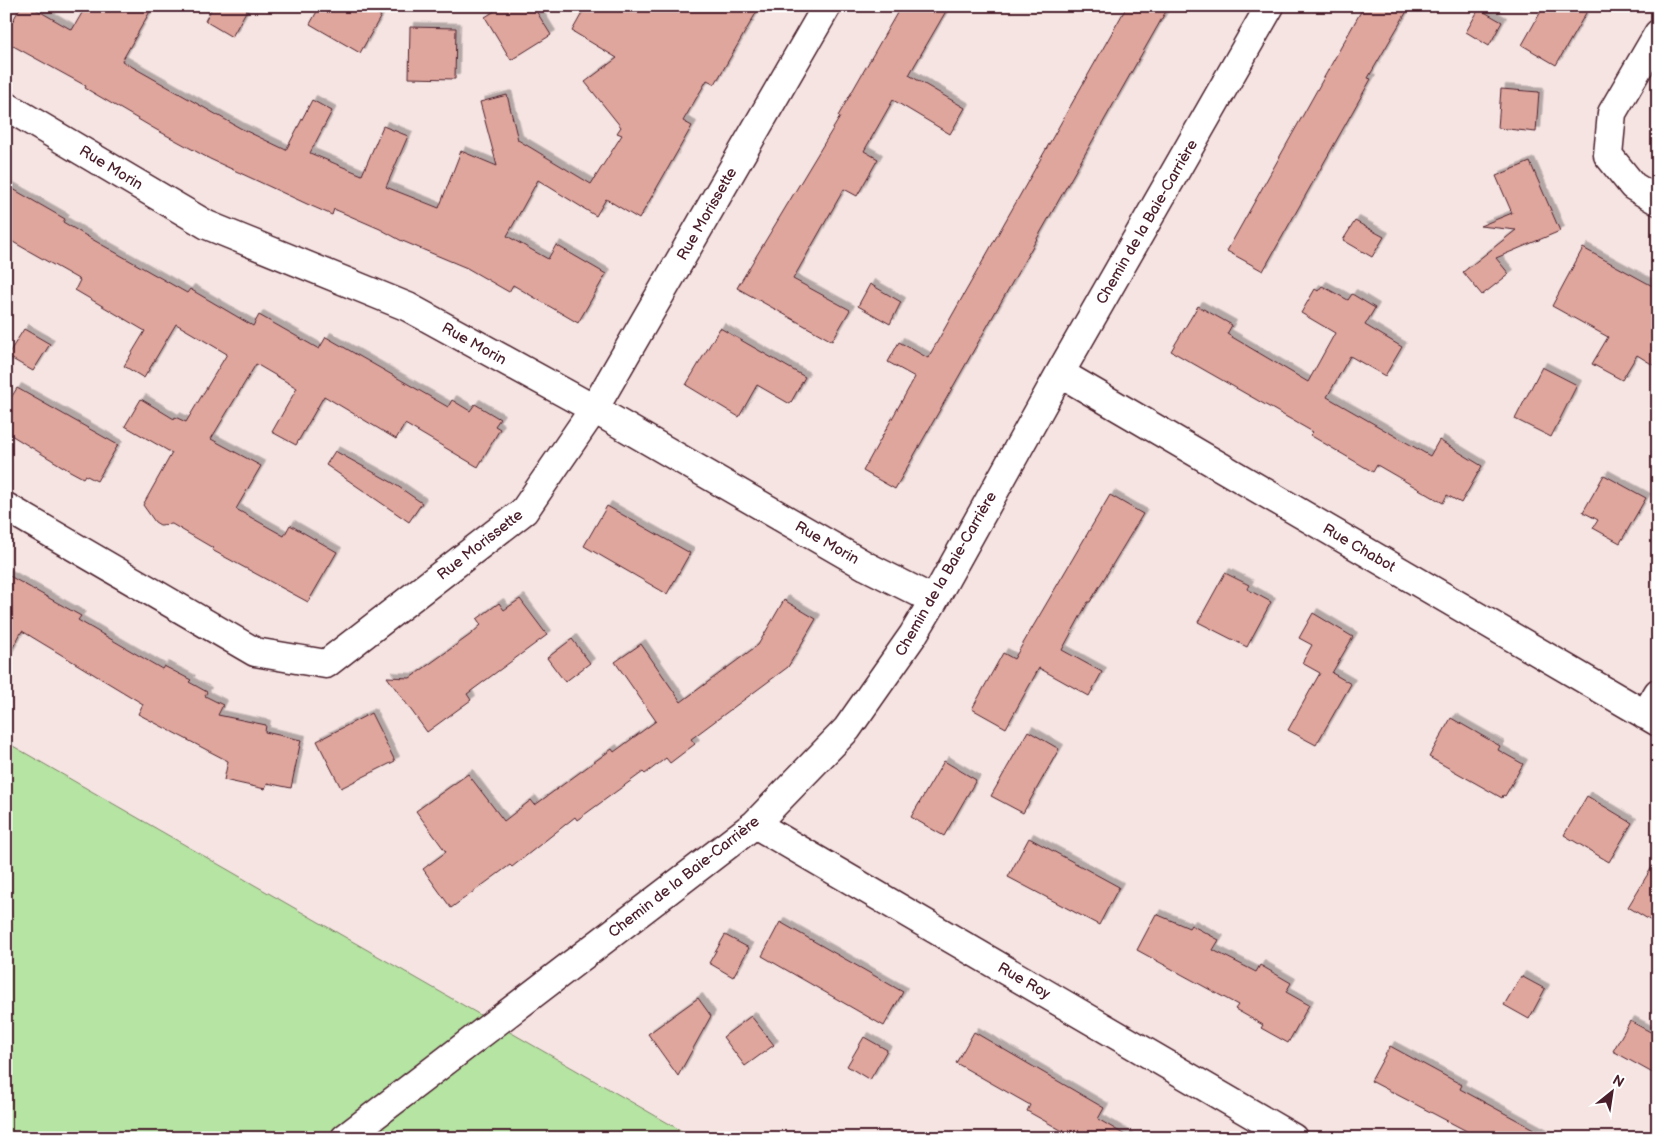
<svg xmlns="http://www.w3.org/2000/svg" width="1664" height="1144" font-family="'Balsamiq Sans',sans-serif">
  <defs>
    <filter id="shadow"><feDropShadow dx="4.5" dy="-4.5" stdDeviation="0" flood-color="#0004"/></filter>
  </defs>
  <rect width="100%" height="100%" fill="#f5e4e2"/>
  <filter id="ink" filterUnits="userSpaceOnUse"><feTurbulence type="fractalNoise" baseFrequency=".02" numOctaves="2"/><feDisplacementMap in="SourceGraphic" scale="10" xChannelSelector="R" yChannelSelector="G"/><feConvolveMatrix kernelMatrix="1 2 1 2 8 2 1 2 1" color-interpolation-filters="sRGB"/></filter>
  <g filter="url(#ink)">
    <path fill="#b5e4a3" stroke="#808267" d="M 6,742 L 694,1138 L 6,1138 Z"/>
    <path fill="#dfa69d" stroke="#4a1f2b" filter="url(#shadow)" d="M 21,6 L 30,6 L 72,30 L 86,6 L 153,6 L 122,61 L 240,128 L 286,150 L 312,100 L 332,111 L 310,153 L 362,175 L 383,126 L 408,136 L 386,187 L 439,208 L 461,151 L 497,166 L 480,102 L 507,95 L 518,140 L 591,184 L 622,135 L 617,133 L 621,127 L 585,82 L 617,58 L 572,31 L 586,6 L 760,6 L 715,84 L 707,80 L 683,121 L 692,126 L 639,219 L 606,199 L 596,216 L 538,180 L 507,236 L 548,259 L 556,245 L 606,274 L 578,323 L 513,285 L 509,292 L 467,268 L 400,240 L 380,229 L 334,209 L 332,215 L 307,204 L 210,159 L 155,129 L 85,88 L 86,86 L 6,42 L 6,33 Z
      M 213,6 L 249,6 L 232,37 L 205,21 Z
      M 320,6 L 364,6 L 381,16 L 360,53 L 310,24 Z
      M 503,6 L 533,6 L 551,35 L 511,60 L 485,17 Z
      M 901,6 L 949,6 L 909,75 L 965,108 L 950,134 L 893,100 L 864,151 L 878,159 L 857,196 L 844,189 L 793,279 L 850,310 L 832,341 L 737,288 L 840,117 L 838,116 Z
      M 1127,6 L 1169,6 L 895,489 L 863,471 L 915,377 L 888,362 L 899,342 L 928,358 Z
      M 1364,6 L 1410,6 L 1368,78 L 1371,79 L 1263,271 L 1227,251 Z
      M 1544,6 L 1590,6 L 1556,65 L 1522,45 Z
      M 1479,9 L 1502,22 L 1489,46 L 1466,32 Z
      M 410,27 L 456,28 L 455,79 L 409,78 Z
      M 1501,89 L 1539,92 L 1536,132 L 1498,128 Z
      M 1530,162 L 1560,231 L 1496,258 L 1509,274 L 1482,295 L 1463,272 L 1516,230 L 1480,226 L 1512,213 L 1496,176 Z
      M 6,185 L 65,219 L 63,222 L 90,238 L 187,293 L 190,289 L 253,326 L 259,315 L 319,349 L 326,337 L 448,407 L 452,400 L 470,411 L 475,404 L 500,419 L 495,426 L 500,429 L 478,467 L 405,424 L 396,439 L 324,396 L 296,445 L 272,432 L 297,388 L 256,364 L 211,439 L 261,466 L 236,509 L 284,536 L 290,525 L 337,552 L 308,602 L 212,550 L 213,548 L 172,524 L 160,525 L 155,522 L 143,505 L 172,453 L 125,426 L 141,399 L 174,419 L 175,417 L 186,422 L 227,354 L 176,324 L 144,378 L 124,366 L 145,331 L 75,290 L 80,280 L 6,238 Z
      M 1355,221 L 1384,237 L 1372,257 L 1343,240 Z
      M 1583,248 L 1658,289 L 1658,368 L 1637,355 L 1622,380 L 1592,364 L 1608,337 L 1552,306 Z
      M 870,284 L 901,302 L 890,324 L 858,306 Z
      M 1322,286 L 1348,300 L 1352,294 L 1375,308 L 1365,325 L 1402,347 L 1385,376 L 1350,356 L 1327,397 L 1430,456 L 1439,440 L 1482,466 L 1461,503 L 1447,495 L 1443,503 L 1377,465 L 1373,472 L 1310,435 L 1313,432 L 1171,351 L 1198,306 L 1232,325 L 1227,334 L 1308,382 L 1335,333 L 1301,313 L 1315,289 L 1318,291 Z
      M 720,328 L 805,377 L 790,404 L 757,385 L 739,417 L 686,385 Z
      M 24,329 L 50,344 L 33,371 L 7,356 Z
      M 1542,367 L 1577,385 L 1551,437 L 1515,419 Z
      M 17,388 L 118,445 L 97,481 L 85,475 L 83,478 L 70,471 L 6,432 L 6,406 Z
      M 335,451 L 393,483 L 422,503 L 409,522 L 326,465 Z
      M 1604,475 L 1646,498 L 1620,543 L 1593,528 L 1598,520 L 1583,512 Z
      M 1110,495 L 1143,514 L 1090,602 L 1088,602 L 1062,650 L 1102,672 L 1089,696 L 1039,668 L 1006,728 L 972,709 L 1003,653 L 1014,659 Z
      M 607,506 L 690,553 L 667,594 L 584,546 Z
      M 1225,573 L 1249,585 L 1247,589 L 1271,602 L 1247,647 L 1198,622 Z
      M 6,574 L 81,616 L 78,620 L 162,669 L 164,666 L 191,680 L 189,682 L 207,692 L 205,696 L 223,705 L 218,715 L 266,725 L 265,732 L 301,740 L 291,788 L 267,783 L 265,789 L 224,780 L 228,761 L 138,714 L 143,704 L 22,631 L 6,660 Z
      M 520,599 L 547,635 L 467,694 L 471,700 L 427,732 L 387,677 L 410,678 L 470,635 L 481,625 L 477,619 L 499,603 L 504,610 Z
      M 784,600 L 816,619 L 788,667 L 691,739 L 695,744 L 670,763 L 666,758 L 645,774 L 643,772 L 577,820 L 575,817 L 512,867 L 510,865 L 451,908 L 423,869 L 446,852 L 416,811 L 468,774 L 504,821 L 531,800 L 535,805 L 612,749 L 614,752 L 656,721 L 615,662 L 641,644 L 681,702 L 758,645 Z
      M 1313,613 L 1353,637 L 1332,673 L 1351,684 L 1316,745 L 1288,730 L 1320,673 L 1302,663 L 1312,645 L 1299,638 Z
      M 572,639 L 590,663 L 565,682 L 547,658 Z
      M 371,713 L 395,761 L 341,788 L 317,741 Z
      M 1451,718 L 1500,746 L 1498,750 L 1523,764 L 1505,796 L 1503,795 L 1502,798 L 1429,757 Z
      M 1028,731 L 1059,749 L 1023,813 L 991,796 Z
      M 944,761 L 976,780 L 944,836 L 911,817 Z
      M 1587,796 L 1632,823 L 1609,862 L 1564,835 Z
      M 1029,838 L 1119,887 L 1099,925 L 1008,877 Z
      M 1658,857 L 1658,925 L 1628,907 Z
      M 1156,914 L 1189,928 L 1191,925 L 1219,940 L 1213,950 L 1256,972 L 1260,965 L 1291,983 L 1286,992 L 1309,1005 L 1288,1043 L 1261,1028 L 1263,1025 L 1235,1009 L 1238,1005 L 1137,950 Z
      M 780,922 L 903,992 L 884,1026 L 762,956 Z
      M 725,935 L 749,948 L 733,977 L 709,963 Z
      M 1521,976 L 1545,989 L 1529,1019 L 1504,1005 Z
      M 698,998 L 711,1016 L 678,1076 L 648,1034 Z
      M 751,1016 L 774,1045 L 745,1066 L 723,1037 Z
      M 1630,1021 L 1658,1036 L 1658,1076 L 1613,1051 Z
      M 974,1032 L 1104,1108 L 1098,1119 L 1130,1138 L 1075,1138 L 1027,1111 L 1030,1105 L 956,1063 Z
      M 864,1037 L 887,1050 L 870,1080 L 847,1066 Z
      M 1390,1046 L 1462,1085 L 1460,1089 L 1550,1138 L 1480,1138 L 1371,1081 Z"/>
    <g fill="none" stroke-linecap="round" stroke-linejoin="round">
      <g stroke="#4a1f2b" stroke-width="31">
        <path id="street" d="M 1658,34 L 1612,113 L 1608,155 L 1633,186 L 1658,201
          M 6,106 L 207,225 L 408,307 L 594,409 L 866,566 L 934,600
          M 1060,373 L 1658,722
          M 6,507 L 255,652 L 326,664 L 524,511 L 594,409 L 827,6
          M 1645,715 L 1658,693
          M 755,824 L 1293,1138
          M 345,1138 L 755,824 L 847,729 L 913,635 L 934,600 L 1060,373 L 1270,6"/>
      </g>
      <use href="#street" stroke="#fff" stroke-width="28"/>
    </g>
  </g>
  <g text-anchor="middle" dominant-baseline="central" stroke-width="5" stroke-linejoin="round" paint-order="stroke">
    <g font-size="15" fill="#4a1f2b" stroke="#fff">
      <text transform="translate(111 168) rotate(31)">Rue Morin</text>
      <text transform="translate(707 214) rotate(-60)">Rue Morissette</text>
      <text transform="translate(1147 222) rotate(-60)">Chemin de la Baie-Carrière</text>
      <text transform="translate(474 344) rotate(29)">Rue Morin</text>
      <text transform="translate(827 543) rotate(30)">Rue Morin</text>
      <text transform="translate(480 545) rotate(-38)">Rue Morissette</text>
      <text transform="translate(1359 548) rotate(30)">Rue Chabot</text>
      <text transform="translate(946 574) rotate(-60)">Chemin de la Baie-Carrière</text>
      <text transform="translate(684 877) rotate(-38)">Chemin de la Baie-Carrière</text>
      <text transform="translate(1024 981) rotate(30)">Rue Roy</text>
    </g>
  </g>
  <rect width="1664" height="1144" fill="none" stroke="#fff" stroke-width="25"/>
  <rect x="12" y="12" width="1639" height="1119" fill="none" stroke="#4a1f2b" stroke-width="2" filter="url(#ink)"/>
  <g transform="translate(1612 1092) rotate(30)" stroke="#ffffff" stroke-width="4" paint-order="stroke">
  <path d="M0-4L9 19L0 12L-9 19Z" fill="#4a1f2b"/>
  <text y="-8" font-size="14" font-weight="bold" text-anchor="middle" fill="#4a1f2b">N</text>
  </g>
</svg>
